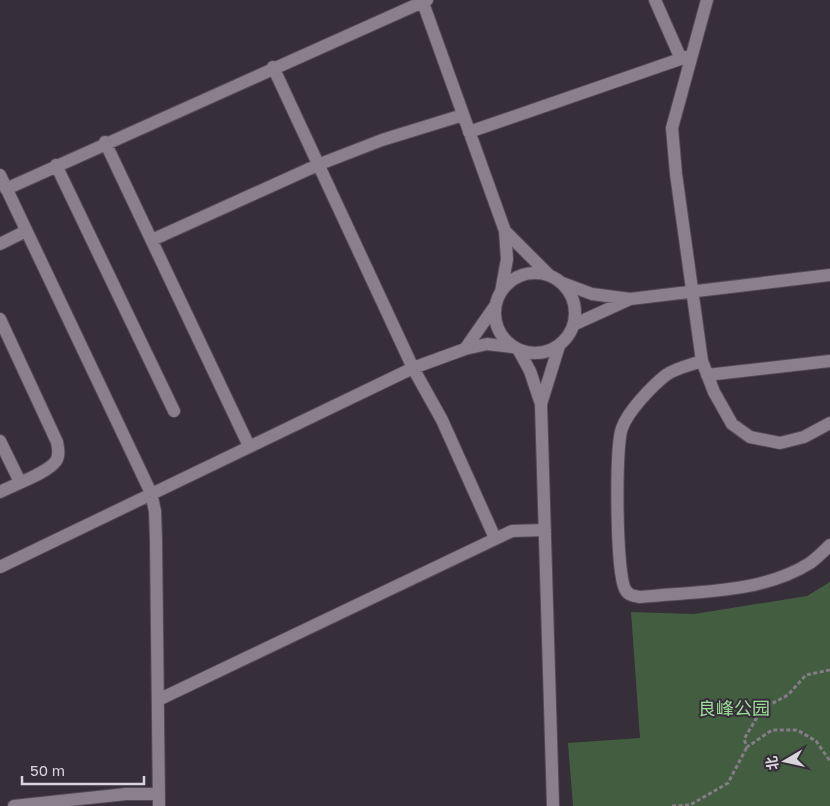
<svg xmlns="http://www.w3.org/2000/svg" width="830" height="806" font-family="'Golos Text','Noto Sans SC',sans-serif">
  <rect width="100%" height="100%" fill="#362e38"/>
  <path fill="#435d41" d="M 830,582 L 830,806 L 573,806 L 568,743 L 640,738 L 631,612 L 694,614 L 807,596 Z"/>
  <g fill="none" stroke-linecap="round" stroke-linejoin="round">
    <g stroke="#524b54" stroke-width="14">
      <path id="minor" d="M 422,0 L 505,231 L 507,259 L 501,292
        M 655,0 L 681,59
        M 707,0 L 672,128 L 676,174 L 702,361 L 714,392 L 732,424 L 750,437 L 780,443 L 804,437 L 830,423
        M 273,67 L 413,368 L 442,420 L 495,538
        M 469,132 L 692,55
        M 105,142 L 249,446
        M 56,165 L 174,411
        M 0,175 L 151,493 L 155,511 L 156,540 L 159,806
        M 6,189 L 427,0
        M 505,231 L 549,275
        M 152,240 L 320,164 L 382,140 L 463,115
        M 0,244 L 26,231
        M495 313a40 40 0 1 1 80 0a40 40 0 1 1-80 0Z
        M 560,282 L 592,294 L 630,299 L 830,275
        M 0,319 L 57,442 C 58,448 60,455 56,461 C 48,473 13,485 0,492
        M 573,325 L 628,300
        M 465,349 L 495,306
        M 518,349 L 530,371 L 541,404 L 553,806
        M 702,361 C 691,365 676,368 666,375 C 652,386 628,411 622,428 C 615,447 616,571 625,589 C 628,595 633,596 640,597 C 696,591 761,594 810,563 C 817,558 824,551 830,545
        M 707,375 L 830,361
        M 541,404 L 559,346
        M 0,441 L 20,482
        M 0,567 L 413,368 L 465,349 L 487,344 L 512,347
        M 158,700 L 512,531 L 545,530
        M 14,806 L 126,794 L 159,794"/>
    </g>
    <path stroke="#847d86" stroke-width="3" stroke-dasharray="4 2.5" stroke-linecap="butt" d="M 830,670 L 806,675 L 788,695 L 762,709 L 744,739 L 747,747 L 772,730 L 797,730 L 816,741 L 830,761
      M 672,806 L 690,805 L 728,783 L 747,747"/>
    <use href="#minor" stroke="#89808c" stroke-width="12"/>
  </g>
  <g text-anchor="middle" dominant-baseline="central" stroke-width="4" stroke-linejoin="round" paint-order="stroke">
    <g font-size="18" fill="#9add96" stroke="#362e38">
      <text x="734" y="708">良峰公园</text>
    </g>
  </g>
  <g transform="translate(785 761) rotate(261)" stroke="#362e38" stroke-width="4" paint-order="stroke">
  <path d="M0-4L9 19L0 12L-9 19Z" fill="#dad5dc"/>
  <text y="-8" font-size="14" font-weight="bold" text-anchor="middle" fill="#dad5dc">北</text>
  </g>
  <path d="M22 776v8h122v-8" fill="none" stroke="#dad5dc" stroke-width="2.5"/>
  <text x="30" y="776" font-size="15" fill="#dad5dc" stroke="#362e38" stroke-width="4" paint-order="stroke">50 m</text>
</svg>
